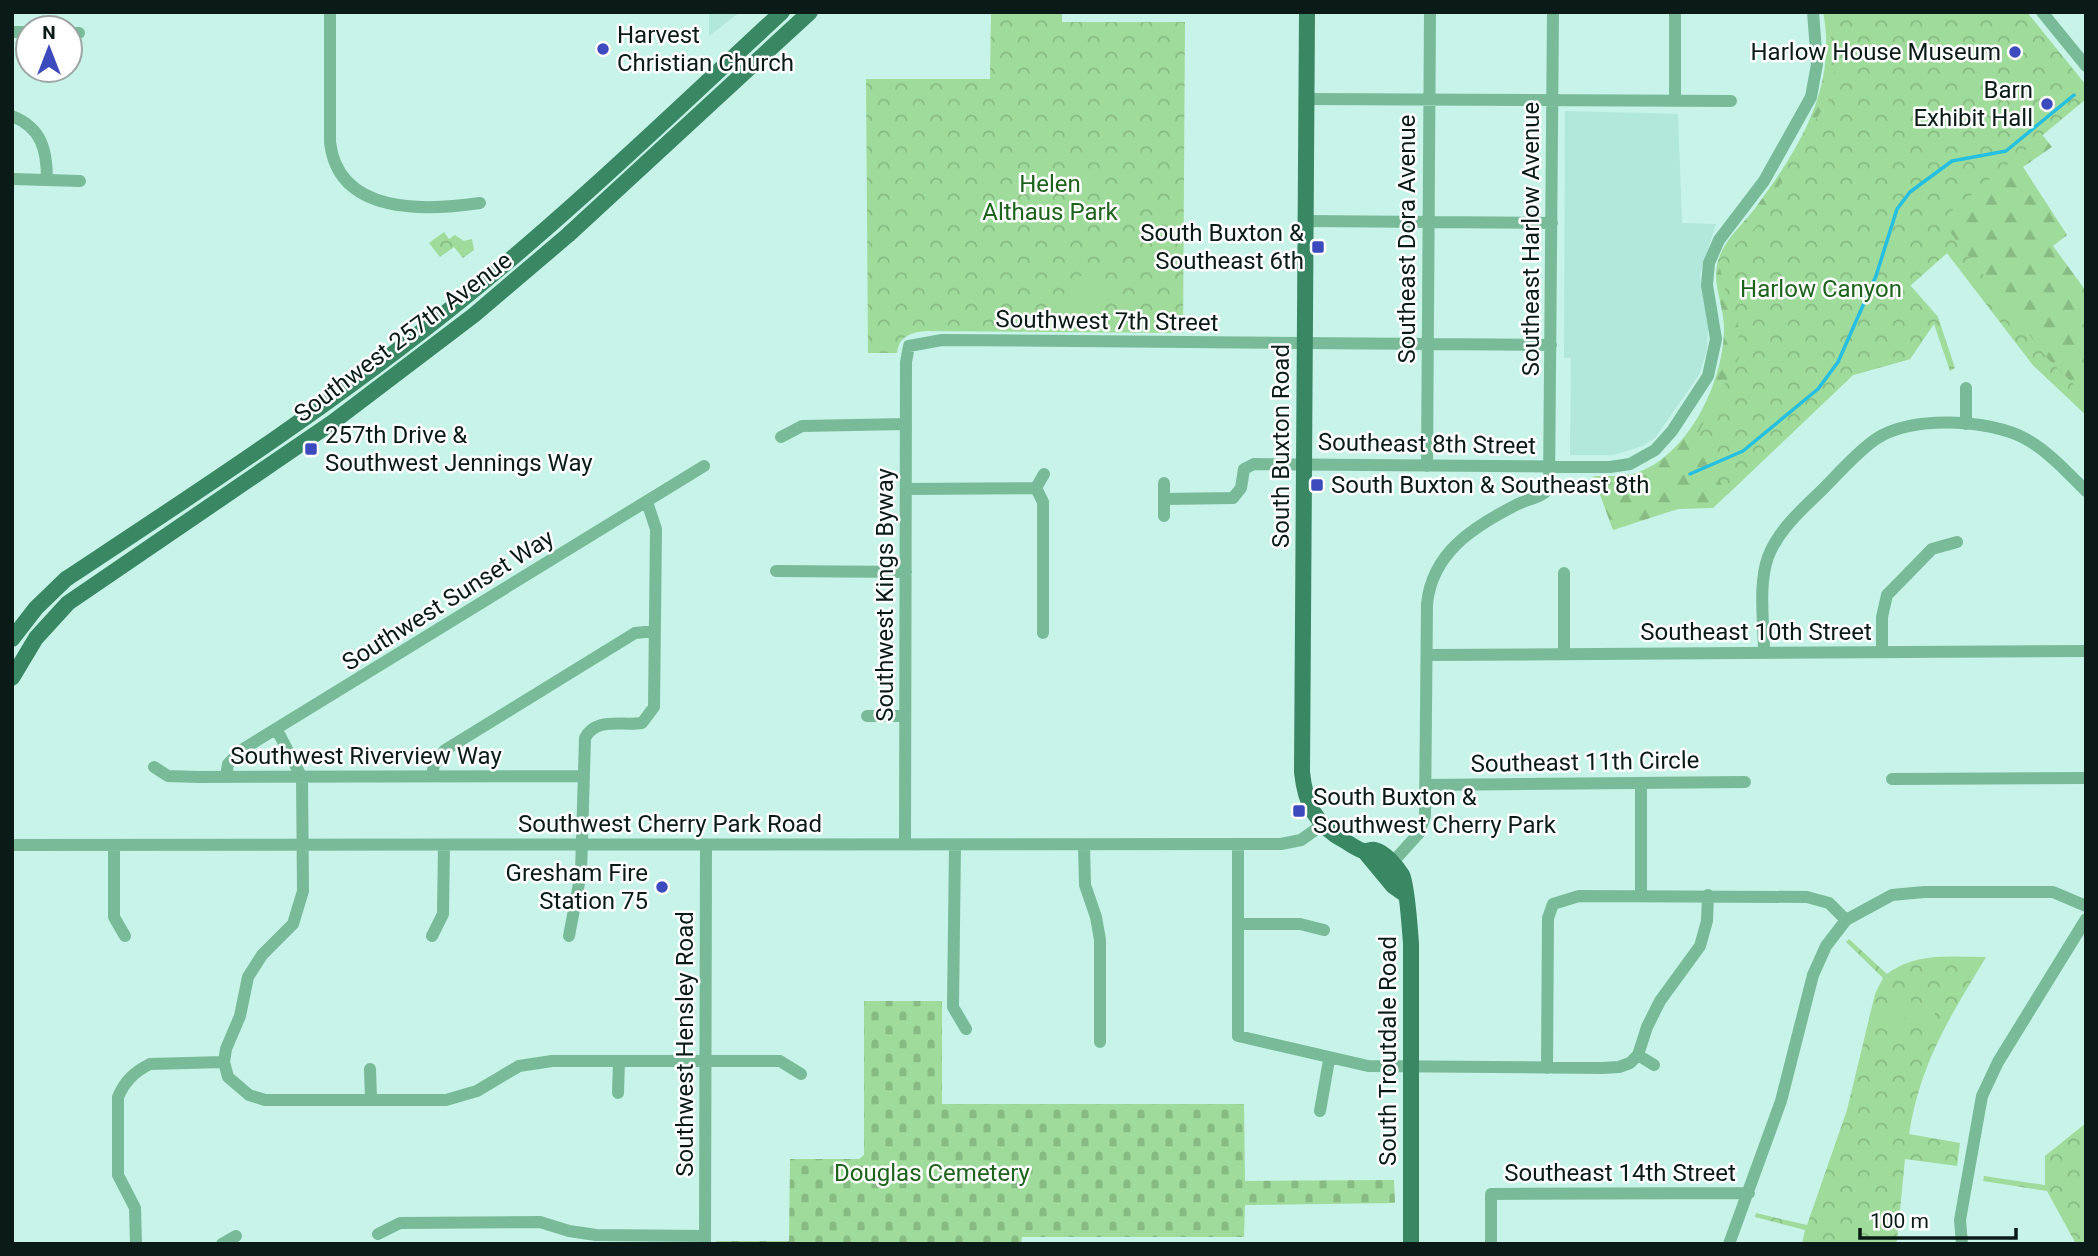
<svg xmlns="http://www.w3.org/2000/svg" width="2098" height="1256" font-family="Roboto,sans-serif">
  <defs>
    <pattern id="forest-firs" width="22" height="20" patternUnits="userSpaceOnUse" patternTransform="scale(1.75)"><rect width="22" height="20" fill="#9fdb9a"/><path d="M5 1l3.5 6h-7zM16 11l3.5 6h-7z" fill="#88bb84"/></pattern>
    <pattern id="cemetery-stones" width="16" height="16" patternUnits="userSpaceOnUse" patternTransform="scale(1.75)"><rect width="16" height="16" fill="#9fdb9a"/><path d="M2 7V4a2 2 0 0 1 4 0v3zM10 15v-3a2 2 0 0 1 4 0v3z" fill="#88bb84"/></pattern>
    <pattern id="park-crowns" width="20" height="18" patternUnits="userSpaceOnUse" patternTransform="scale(1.75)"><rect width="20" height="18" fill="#9fdb9a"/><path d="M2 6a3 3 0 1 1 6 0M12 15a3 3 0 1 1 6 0" fill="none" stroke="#88bb84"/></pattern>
  </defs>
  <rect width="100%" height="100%" fill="#c7f3e9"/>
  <path fill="#b2e7db" d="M 709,12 L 740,12 L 709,36 Z
    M 1565,111 L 1678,114 L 1682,223 L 1716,224 L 1700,274 L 1708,327 L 1707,350 L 1699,375 L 1655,438 L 1643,446 L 1613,455 L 1570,455 L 1571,358 L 1564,358 Z"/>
  <path fill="url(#forest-firs)" d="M 1823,12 L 1981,12 L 2022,110 L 2052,147 L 2023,167 L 2067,235 L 2053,246 L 2086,291 L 2086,415 L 2033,365 L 1947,253 L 1910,285 L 1938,317 L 1910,359 L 1853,375 L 1713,508 L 1678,509 L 1613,530 L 1593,476 C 1607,476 1622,477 1636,473 C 1688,456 1723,383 1724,331 C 1725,303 1708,281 1721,253 C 1729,235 1745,222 1756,207 C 1799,149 1838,87 1823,12 Z"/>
  <path fill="url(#cemetery-stones)" d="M 864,1001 L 942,1001 L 942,1104 L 1244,1104 L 1245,1181 L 1394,1180 L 1395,1203 L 1245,1205 L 1244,1237 L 1022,1237 L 1021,1244 L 716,1244 L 716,1241 L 789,1241 L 790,1159 L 859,1159 L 864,1155 Z"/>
  <path fill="url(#park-crowns)" d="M 991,12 L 1062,12 L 1062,22 L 1185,22 L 1183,333 L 928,331 C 913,332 899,335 897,353 L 868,353 L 866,79 L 990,79 Z
    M 1969,12 L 2027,12 L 2086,85 L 2086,99 L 1941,220 L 2047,358 L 2086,396 L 2086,415 L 2033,365 L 1947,253 L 1910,286 L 1938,317 L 1955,368 L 1950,371 L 1934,324 L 1910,359 L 1853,375 L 1727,495 L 1697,435 L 1739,358 L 1738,321 L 1725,290 L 1718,260 L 1756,227 L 1771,205 L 1789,161 L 1836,88 L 1829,19 L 1930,18 Z
    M 444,232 L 449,239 L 455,235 L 464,241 L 472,239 L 474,250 L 463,258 L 454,247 L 440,257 L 429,243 Z
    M 1849,939 L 1887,974 C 1917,952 1950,957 1986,957 C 1949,1019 1921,1061 1909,1134 L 1960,1143 L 1957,1166 L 1905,1159 L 1897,1241 L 1891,1244 L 1802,1244 L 1805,1230 L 1755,1217 L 1756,1213 L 1807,1225 L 1847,1110 L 1875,994 L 1883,978 L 1846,942 Z
    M 2086,1123 L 2086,1244 L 2076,1244 L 2047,1191 L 1983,1181 L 1984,1176 L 2045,1185 L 2045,1156 Z"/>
  <path fill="#9fdb9a" d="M1064 297a22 22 0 1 1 44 0a22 22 0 1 1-44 0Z
    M 1896,994 L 1912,1001 L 1897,1035 L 1881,1028 Z
    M 1914,1001 L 1936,1011 L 1928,1031 L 1906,1022 Z"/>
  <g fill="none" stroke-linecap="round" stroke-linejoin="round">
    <path stroke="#27bfdf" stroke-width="3.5" d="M 1690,474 L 1743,451 L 1818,389 L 1838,362 L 1876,276 L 1897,209 L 1910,192 L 1952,161 L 2006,151 L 2074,95"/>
    <path stroke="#79bb99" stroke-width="12" d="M 330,12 L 330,142 C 338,215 425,211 480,203
      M 1675,12 L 1675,100
      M 2042,12 L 2086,66
      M 12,32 L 28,32
      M 70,33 L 79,33
      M 1306,99 L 1731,101
      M 12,116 C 42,128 47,150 47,180
      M 12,179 L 80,181
      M 1306,221 L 1552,223
      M 1966,424 L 1966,388
      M 781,437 L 802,426 L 906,424
      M 1427,466 L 1430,12
      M 1164,483 L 1164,516
      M 1036,488 L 1043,502 L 1043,633
      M 1036,488 L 1044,474
      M 906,489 L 1036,488
      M 1164,499 L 1233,498 L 1241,488 L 1244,469 L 1254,464 L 1610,467 L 1630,464 L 1655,450 L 1672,431 L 1708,376 L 1716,339 L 1707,285 L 1709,263 L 1719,240 L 1764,181 L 1811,97 L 1817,64 L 1813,12
      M 776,571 L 906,572
      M 1882,652 L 1882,617 L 1887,595 L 1932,549 L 1957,542
      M 1564,653 L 1564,573
      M 1764,653 C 1764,623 1758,585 1768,557 C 1779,528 1804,508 1825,487 C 1841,471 1857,452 1876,439 C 1910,415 1990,419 2026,439 C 2049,452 2067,472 2086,491
      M 1427,655 L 2086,651
      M 867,716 L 905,716
      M 277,730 L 302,778 L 303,891 L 293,924 L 262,955 L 248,977 L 240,1016 L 226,1049 L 224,1062 L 228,1077 L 249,1095 L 265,1100 L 446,1100 L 477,1091 L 519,1066 L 552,1061 L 780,1061 L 801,1074
      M 154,767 L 168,776 L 198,777 L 581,776
      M 432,776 L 434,765 L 445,750 L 635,633 L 655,631
      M 226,777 L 228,764 L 243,749 L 704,466
      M 1892,779 L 2086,778
      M 1426,785 L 1745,782
      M 905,844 L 906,362 L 909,346 L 942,340 L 1551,345
      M 1238,844 L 1238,1036 L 1368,1066 L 1602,1068 L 1619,1067 L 1630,1063 L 1638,1055 L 1647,1027 L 1660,1001 L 1700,946 L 1707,921 L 1708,895
      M 12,845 L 1281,844 L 1301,840 L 1322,825
      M 114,845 L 114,917 L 125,936
      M 955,845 L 953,1007 L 966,1029
      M 1084,845 L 1085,885 L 1096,917 L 1100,940 L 1100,1042
      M 1392,863 L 1419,833 L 1425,816 L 1427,604 C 1432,553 1473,527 1516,505 C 1527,499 1542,498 1549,488 L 1553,12
      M 1641,896 L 1641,783
      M 1553,904 L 1579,896 L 1807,897 L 1829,903 L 1846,920
      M 1238,924 L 1300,924 L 1324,930
      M 432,936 L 443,914 L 444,845
      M 569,936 L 581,873 L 585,738 C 596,717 621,726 642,723 L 654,707 L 656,529 L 647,502
      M 1638,1055 L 1654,1065
      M 1547,1068 L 1548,918 L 1553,904
      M 370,1069 L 371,1099
      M 618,1093 L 619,1061
      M 1320,1111 L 1329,1060
      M 378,1234 L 400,1223 L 540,1222 L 569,1231 L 596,1235 L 705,1236
      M 136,1244 L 135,1208 L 118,1175 L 118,1097 C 125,1081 134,1072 150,1064 L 224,1062
      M 222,1244 L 236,1236
      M 705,1244 L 706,845
      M 1491,1244 L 1491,1194 L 1749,1193
      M 1729,1244 L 1781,1101 L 1813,975 L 1826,946 L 1846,920 L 1892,895 L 1924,892 L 2053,892 L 2086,906
      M 1962,1244 L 1960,1220 L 1982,1096 L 1998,1062 L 2086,919"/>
    <path stroke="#3a8764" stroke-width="16" d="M 1307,12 L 1302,772 C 1305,803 1316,826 1345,841 C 1350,844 1358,850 1364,851 C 1367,852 1371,849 1375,850 C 1385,852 1397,867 1402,875 C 1407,884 1410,931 1411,944 L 1411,1244
      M 12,639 L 36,608 L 66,579 C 199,491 334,403 459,302 C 572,211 676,110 782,12
      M 12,678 L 36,638 L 68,603 L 333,422 L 474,315 L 568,235 L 810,12
      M 1364,851 L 1393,886 L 1403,893"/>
  </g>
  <g fill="#3c4abd" stroke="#fff" stroke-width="2.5">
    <circle cx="603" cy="49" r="7"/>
    <circle cx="2015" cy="52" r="7"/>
    <circle cx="2047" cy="104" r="7"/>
    <rect x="1311" y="240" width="14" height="14" rx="3.5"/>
    <rect x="304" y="442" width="14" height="14" rx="3.5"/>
    <rect x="1310" y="478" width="14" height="14" rx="3.5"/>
    <rect x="1292" y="804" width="14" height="14" rx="3.5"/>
    <circle cx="662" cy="887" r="7"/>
  </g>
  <g text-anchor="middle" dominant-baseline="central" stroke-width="5" stroke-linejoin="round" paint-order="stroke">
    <g font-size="24" fill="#0a1b17" stroke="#fff" text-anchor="start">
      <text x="617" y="35">Harvest<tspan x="617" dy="28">Christian Church</tspan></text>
      <text x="2001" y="52" text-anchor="end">Harlow House Museum</text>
      <text x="2033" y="90" text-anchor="end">Barn<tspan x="2033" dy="28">Exhibit Hall</tspan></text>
      <text x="1304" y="233" text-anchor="end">South Buxton &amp;<tspan x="1304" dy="28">Southeast 6th</tspan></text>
      <text x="325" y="435">257th Drive &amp;<tspan x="325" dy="28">Southwest Jennings Way</tspan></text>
      <text x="1331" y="485">South Buxton &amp; Southeast 8th</text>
      <text x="1313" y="797">South Buxton &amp;<tspan x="1313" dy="28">Southwest Cherry Park</tspan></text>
      <text x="648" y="873" text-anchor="end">Gresham Fire<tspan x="648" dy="28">Station 75</tspan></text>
    </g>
    <g font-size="24" fill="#1d631c" stroke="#fff">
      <text x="1050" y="184">Helen<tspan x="1050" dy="28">Althaus Park</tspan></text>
      <text x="1821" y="289">Harlow Canyon</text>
      <text x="932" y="1173">Douglas Cemetery</text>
    </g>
    <g font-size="24" fill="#0a1b17" stroke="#fff">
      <text transform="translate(1407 239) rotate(-90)">Southeast Dora Avenue</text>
      <text transform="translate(1531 239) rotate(-90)">Southeast Harlow Avenue</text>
      <text transform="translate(1107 321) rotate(1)">Southwest 7th Street</text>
      <text transform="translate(403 337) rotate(-37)">Southwest 257th Avenue</text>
      <text transform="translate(1427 444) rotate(1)">Southeast 8th Street</text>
      <text transform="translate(1281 446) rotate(-90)">South Buxton Road</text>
      <text transform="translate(885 595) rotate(-90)">Southwest Kings Byway</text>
      <text transform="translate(448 600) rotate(-32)">Southwest Sunset Way</text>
      <text x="1756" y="632">Southeast 10th Street</text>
      <text x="366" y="756">Southwest Riverview Way</text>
      <text transform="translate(1585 762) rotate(-1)">Southeast 11th Circle</text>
      <text x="670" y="824">Southwest Cherry Park Road</text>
      <text transform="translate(685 1044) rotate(-90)">Southwest Hensley Road</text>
      <text transform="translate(1388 1051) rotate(-90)">South Troutdale Road</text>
      <text x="1620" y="1173">Southeast 14th Street</text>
    </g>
  </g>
  <rect width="2098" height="1256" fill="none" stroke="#0a1b17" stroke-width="28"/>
  <g transform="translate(49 49)"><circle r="33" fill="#ffffff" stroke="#9da4a2" stroke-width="2"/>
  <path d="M0-5L12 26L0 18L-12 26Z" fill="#3c4abd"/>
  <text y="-10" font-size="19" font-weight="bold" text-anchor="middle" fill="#0a1b17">N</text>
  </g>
  <path d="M1860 1228v10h156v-10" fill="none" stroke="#0a1b17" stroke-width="3.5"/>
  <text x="1870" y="1228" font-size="21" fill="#0a1b17" stroke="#ffffff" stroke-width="5" paint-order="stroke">100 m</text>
</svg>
